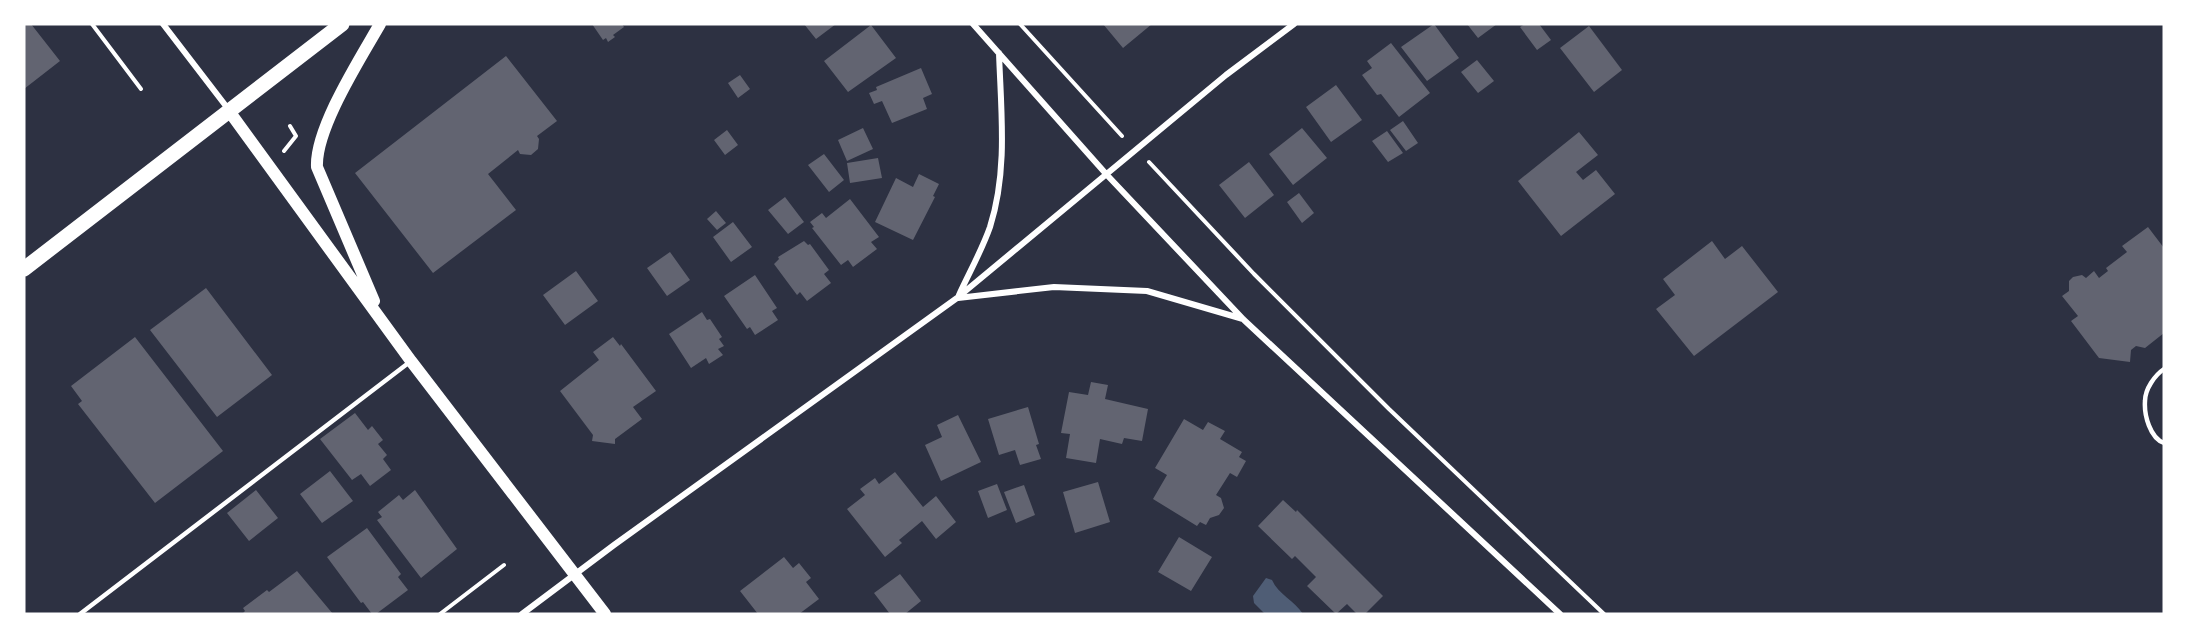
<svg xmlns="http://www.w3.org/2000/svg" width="2188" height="638" font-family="'Noto Serif',serif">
  <rect width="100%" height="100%" fill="#2d3142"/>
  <path fill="#4f5d75" d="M 1266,578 L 1272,580 C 1278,594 1295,601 1303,614 L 1265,614 L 1254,603 L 1253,596 Z"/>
  <path fill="#626471" d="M 24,24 L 31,24 L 60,61 L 24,89 Z
    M 592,24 L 622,24 L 624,27 L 613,35 L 615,37 L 608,42 L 606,38 L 603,40 Z
    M 804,24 L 836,24 L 816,39 Z
    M 1103,24 L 1152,24 L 1123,48 Z
    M 1434,24 L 1459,58 L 1427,81 L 1401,47 Z
    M 1467,24 L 1497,24 L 1478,38 Z
    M 1525,24 L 1539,24 L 1551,40 L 1537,50 L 1520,27 Z
    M 871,25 L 896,58 L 848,92 L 824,61 Z
    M 1589,26 L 1622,70 L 1594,92 L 1560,48 Z
    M 1391,43 L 1430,93 L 1399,117 L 1381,94 L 1377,95 L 1362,75 L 1372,68 L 1367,61 Z
    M 506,56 L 557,121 L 537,136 L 539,139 L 538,149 L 531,155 L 520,154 L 518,150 L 488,174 L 516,210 L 433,273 L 355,173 Z
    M 1477,60 L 1494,81 L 1478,93 L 1461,72 Z
    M 921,68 L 932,94 L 923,98 L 927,109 L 892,123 L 882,101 L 874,104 L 869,93 L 877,90 L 876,87 Z
    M 740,75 L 750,89 L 738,98 L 728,83 Z
    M 1336,85 L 1362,120 L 1331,142 L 1306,107 Z
    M 1403,121 L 1418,143 L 1406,151 L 1390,130 Z
    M 863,128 L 873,149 L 847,161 L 838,140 Z
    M 1302,128 L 1327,158 L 1293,185 L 1269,154 Z
    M 727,130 L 738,145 L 725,155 L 714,140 Z
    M 1387,131 L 1403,153 L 1388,162 L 1372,141 Z
    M 1579,132 L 1598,155 L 1576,172 L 1583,180 L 1596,170 L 1615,194 L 1561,236 L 1518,181 Z
    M 824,154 L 844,180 L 829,192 L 808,165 Z
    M 878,158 L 882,178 L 850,183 L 847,163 Z
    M 1249,162 L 1274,195 L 1245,218 L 1219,185 Z
    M 919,174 L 939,184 L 933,196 L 935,197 L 913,240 L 875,222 L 896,178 L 913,187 Z
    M 1299,193 L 1314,213 L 1302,223 L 1287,202 Z
    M 785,197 L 804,222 L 788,234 L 768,210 Z
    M 850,199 L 879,237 L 871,242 L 877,249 L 853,267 L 848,260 L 841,265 L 812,228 L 814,227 L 810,222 L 822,213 L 826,218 Z
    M 716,211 L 726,223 L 717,230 L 707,219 Z
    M 733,222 L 752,247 L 731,262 L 713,237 Z
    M 2148,227 L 2164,248 L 2164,333 L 2145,348 L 2136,346 L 2131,350 L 2130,362 L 2099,358 L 2071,321 L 2078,316 L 2062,296 L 2069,291 L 2069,281 L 2073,277 L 2082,275 L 2086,278 L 2094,271 L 2099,278 L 2108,271 L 2106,268 L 2127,252 L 2122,246 Z
    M 804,241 L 808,245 L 810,244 L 829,270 L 824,274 L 831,283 L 807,301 L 800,292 L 797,295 L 774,264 L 779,259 L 778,257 Z
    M 1712,241 L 1725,259 L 1742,246 L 1778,292 L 1694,356 L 1656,309 L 1675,295 L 1663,279 Z
    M 670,252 L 690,280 L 667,296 L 647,268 Z
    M 576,271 L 598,301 L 565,325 L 543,295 Z
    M 755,275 L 777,308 L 772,311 L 778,320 L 755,335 L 750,327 L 747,329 L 724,296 Z
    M 206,288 L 272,375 L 217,417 L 150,330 Z
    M 702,312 L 707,320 L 710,319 L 722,337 L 719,339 L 724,346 L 718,349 L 723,355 L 709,364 L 706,358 L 691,368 L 669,334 Z
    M 135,337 L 223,451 L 155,503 L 78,404 L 82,401 L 71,386 Z
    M 613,337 L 620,346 L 621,344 L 656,391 L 633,407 L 642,419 L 615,439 L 615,444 L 592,441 L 593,435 L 560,391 L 599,360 L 593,352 Z
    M 1091,382 L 1108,385 L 1105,399 L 1148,409 L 1142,441 L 1124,438 L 1122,444 L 1100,439 L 1096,463 L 1066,458 L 1070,434 L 1061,433 L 1069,392 L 1088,395 Z
    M 1028,407 L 1039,444 L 1036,445 L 1041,459 L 1020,465 L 1015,450 L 999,455 L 988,419 Z
    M 355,413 L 368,430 L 372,426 L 383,440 L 378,444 L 387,455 L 383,459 L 391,470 L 370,486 L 361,474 L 352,480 L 320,439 Z
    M 958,415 L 981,462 L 941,481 L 925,445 L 942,437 L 937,425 Z
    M 1184,419 L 1203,430 L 1208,422 L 1225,431 L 1220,439 L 1242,452 L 1239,457 L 1246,461 L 1237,477 L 1230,473 L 1216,495 L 1221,498 L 1224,508 L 1219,515 L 1210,518 L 1206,525 L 1200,522 L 1197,526 L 1153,499 L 1167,475 L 1155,468 Z
    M 330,471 L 353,501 L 322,523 L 300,494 Z
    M 895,472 L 923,507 L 936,496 L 956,522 L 936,539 L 922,521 L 899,540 L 902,543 L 885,557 L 847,509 L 865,495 L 860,489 L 875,478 L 879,484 Z
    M 1098,482 L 1110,522 L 1075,533 L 1063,492 Z
    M 997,484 L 1007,510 L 988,518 L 978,491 Z
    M 1024,485 L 1035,515 L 1016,523 L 1004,492 Z
    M 256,490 L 278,518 L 249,541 L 227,513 Z
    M 415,490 L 457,549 L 421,578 L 377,520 L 382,517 L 378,512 L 399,495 L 403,500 Z
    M 1283,500 L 1296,512 L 1297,510 L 1383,596 L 1365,614 L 1357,614 L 1347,604 L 1336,614 L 1307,586 L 1316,577 L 1295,556 L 1292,559 L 1258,526 Z
    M 367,528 L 401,574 L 398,577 L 408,590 L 376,614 L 372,614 L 363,602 L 361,603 L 327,557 Z
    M 1179,537 L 1212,557 L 1191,591 L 1158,572 Z
    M 784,557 L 793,568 L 799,563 L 811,578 L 806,582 L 819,599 L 799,614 L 758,614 L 740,591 Z
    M 297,571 L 333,614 L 242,614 L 245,611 L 243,608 L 267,590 L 269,592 Z
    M 900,574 L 921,601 L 905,614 L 890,614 L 874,593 Z"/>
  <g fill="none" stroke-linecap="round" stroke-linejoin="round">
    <path stroke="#fff" stroke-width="4" d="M 92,24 L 141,89
      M 1020,24 L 1122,136
      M 284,151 L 296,136 L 290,126
      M 1149,162 L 1254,274 L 1389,409 L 1604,614
      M 440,614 L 504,565"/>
    <path stroke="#fff" stroke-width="4.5" d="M 2164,369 C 2155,375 2145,389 2145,401 C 2144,415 2150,438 2164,443
      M 80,614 L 411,361"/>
    <path stroke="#fff" stroke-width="6" d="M 163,24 L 229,110
      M 973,24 L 1107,175 L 1244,320 L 1560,614
      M 959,295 C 969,273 982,250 990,227 C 1008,171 1001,111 999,53
      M 958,298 L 1054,287 L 1147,291 L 1243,319
      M 522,614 L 614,545 L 957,298 L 1226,75 L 1294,24"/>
    <path stroke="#fff" stroke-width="12" d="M 229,111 L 411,361 L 605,614
      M 374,301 L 317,167 C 315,129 360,59 380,24"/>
    <path stroke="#fff" stroke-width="15" d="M 24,269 L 342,24"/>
  </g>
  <rect width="2188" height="638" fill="none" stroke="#ffffff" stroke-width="51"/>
</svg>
